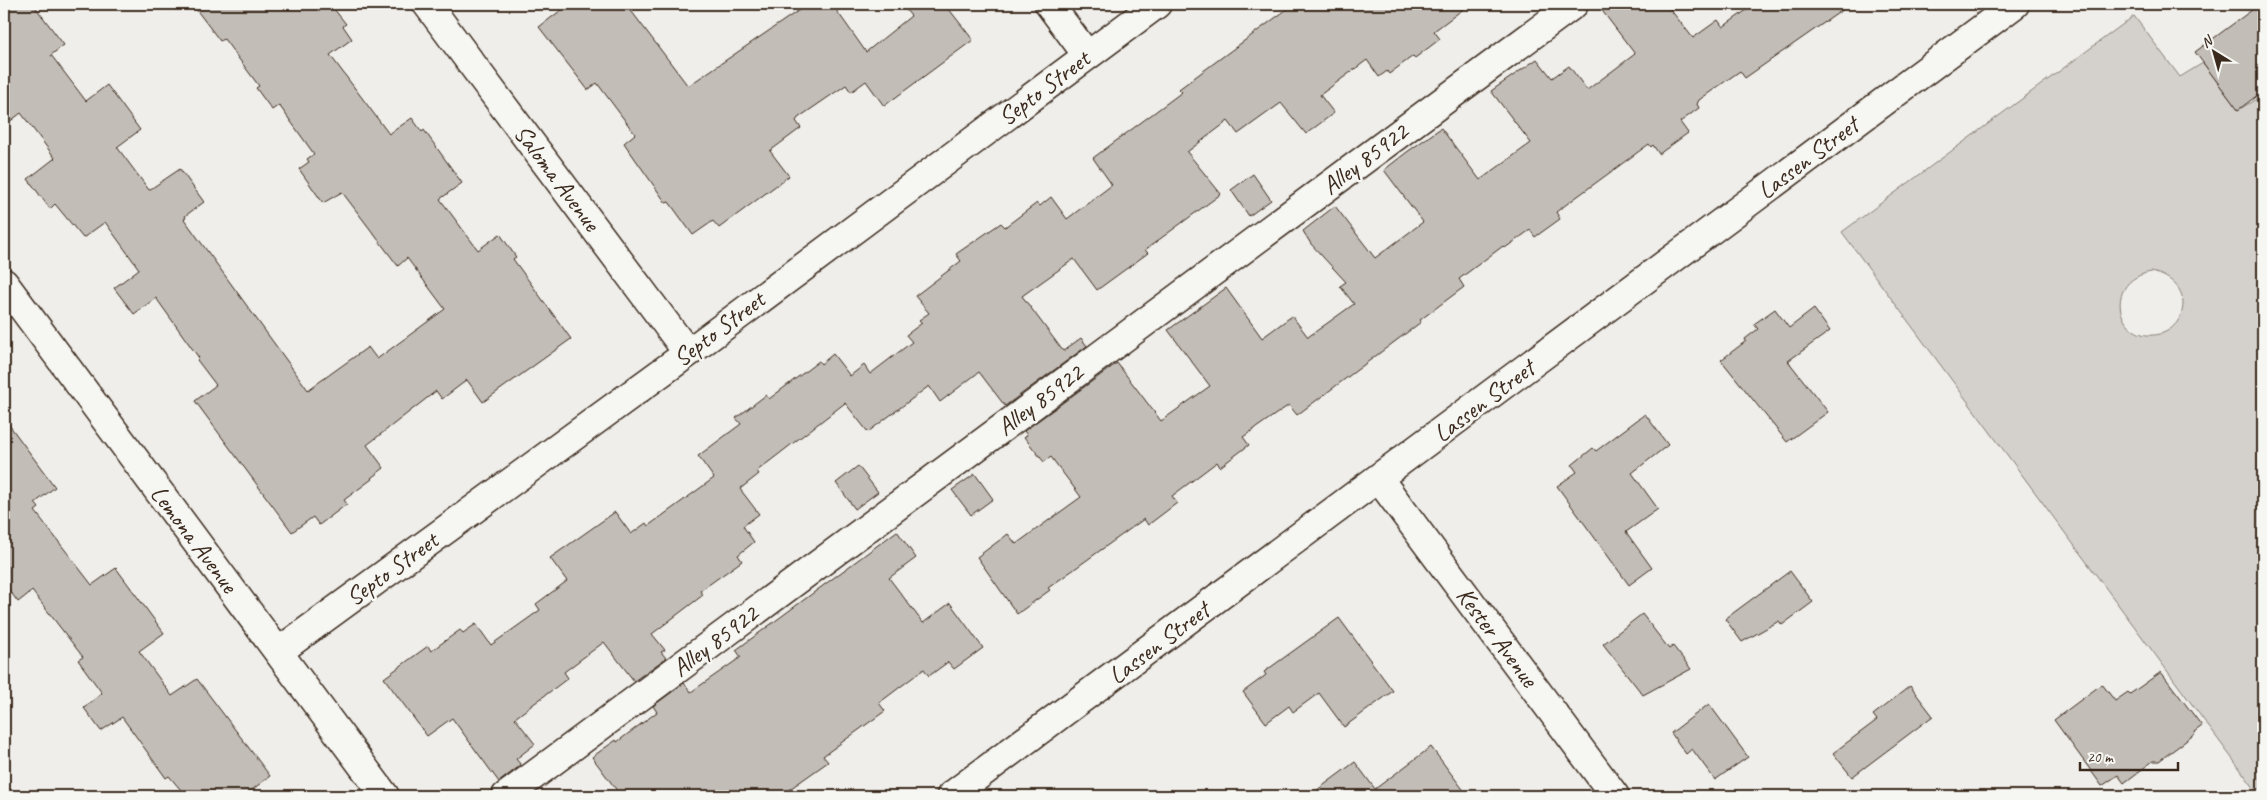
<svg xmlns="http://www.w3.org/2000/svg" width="2267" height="800" font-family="Caveat,sans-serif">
  <rect width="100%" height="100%" fill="#efeeea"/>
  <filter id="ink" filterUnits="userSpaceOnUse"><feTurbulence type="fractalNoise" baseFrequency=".02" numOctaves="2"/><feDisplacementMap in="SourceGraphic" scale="10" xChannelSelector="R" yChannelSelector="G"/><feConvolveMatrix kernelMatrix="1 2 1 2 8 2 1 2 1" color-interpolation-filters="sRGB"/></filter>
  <g filter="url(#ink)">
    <path fill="#d4d1cc" stroke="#887e75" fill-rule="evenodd" d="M 2134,16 L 2180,77 L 2203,63 L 2238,110 L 2258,98 L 2261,102 L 2263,101 L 2263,796 L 2260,796 L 1842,232 ZM 2151,272 C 2172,276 2189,292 2181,315 C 2178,323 2171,330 2163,333 C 2118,348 2100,281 2151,272 Z"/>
    <path fill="#c2bdb7" stroke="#3b2a1e" d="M 4,4 L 33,4 L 64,45 L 51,55 L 86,101 L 107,85 L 140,130 L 117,147 L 149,190 L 180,169 L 204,202 L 185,216 L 186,218 L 184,219 L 308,390 L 368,347 L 377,359 L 445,309 L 407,258 L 398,266 L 342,192 L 323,203 L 299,169 L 309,162 L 307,159 L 314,154 L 279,105 L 272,110 L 256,88 L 259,86 L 224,39 L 220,41 L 192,4 L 330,4 L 346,24 L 343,26 L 352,39 L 330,55 L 389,134 L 412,118 L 422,132 L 424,130 L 462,183 L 440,199 L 478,250 L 500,234 L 516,257 L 513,259 L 571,339 L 483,402 L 467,380 L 442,399 L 436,391 L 367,445 L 384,468 L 371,478 L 372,479 L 344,500 L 347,504 L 319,525 L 313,517 L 292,532 L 195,401 L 216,385 L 197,360 L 199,358 L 156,298 L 134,314 L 114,288 L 139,269 L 105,222 L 83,238 L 55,204 L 50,209 L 28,179 L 55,158 L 21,113 L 4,126 Z
      M 569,4 L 626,4 L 688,86 L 808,4 L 832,4 L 866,52 L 911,16 L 901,4 L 945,4 L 973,40 L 884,106 L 866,81 L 851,92 L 846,85 L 798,118 L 796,121 L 801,128 L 770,151 L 789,176 L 719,228 L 713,221 L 693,235 L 669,202 L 666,203 L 624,143 L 635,134 L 597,83 L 588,90 L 539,27 Z
      M 1294,4 L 1470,4 L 1434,31 L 1440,39 L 1415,58 L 1413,56 L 1389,74 L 1387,71 L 1379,77 L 1367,60 L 1320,95 L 1334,113 L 1306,134 L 1281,103 L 1238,134 L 1228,121 L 1187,152 L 1221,194 L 1145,250 L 1148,253 L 1097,290 L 1074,259 L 1022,296 L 1063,351 L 1081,338 L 1087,346 L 1005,406 L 979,372 L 940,402 L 929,386 L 868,432 L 845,403 L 757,471 L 759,474 L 740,489 L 759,514 L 743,526 L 754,542 L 738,555 L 742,561 L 700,591 L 703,595 L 652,634 L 665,650 L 661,652 L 666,658 L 634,681 L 604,642 L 564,672 L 568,678 L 515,718 L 535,744 L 516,759 L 521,765 L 499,782 L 452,718 L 427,736 L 384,678 L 428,646 L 431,651 L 460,630 L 463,633 L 476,624 L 491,645 L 540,610 L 536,604 L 567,581 L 550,558 L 615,512 L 631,534 L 646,523 L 648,526 L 714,478 L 698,456 L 741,424 L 736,418 L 766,395 L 769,399 L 819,361 L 821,364 L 833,354 L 850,376 L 864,365 L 870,374 L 912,342 L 906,335 L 922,323 L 919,320 L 929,313 L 915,296 L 961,261 L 956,254 L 1001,223 L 1005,227 L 1037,203 L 1040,206 L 1051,197 L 1067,219 L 1112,185 L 1093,158 L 1182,92 L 1179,89 Z
      M 1597,4 L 1666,4 L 1693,38 L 1718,20 L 1723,27 L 1755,4 L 1851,4 L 1745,78 L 1740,71 L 1699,100 L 1697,104 L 1699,108 L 1680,122 L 1688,133 L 1659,154 L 1653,145 L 1651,147 L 1649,144 L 1556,212 L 1560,219 L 1535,237 L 1530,230 L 1505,248 L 1503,246 L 1459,279 L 1464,287 L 1420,320 L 1421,322 L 1297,415 L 1289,405 L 1243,437 L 1249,445 L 1220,467 L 1217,462 L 1172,496 L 1177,503 L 1148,525 L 1144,519 L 1048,588 L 1050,590 L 1017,614 L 977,557 L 1008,534 L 1016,544 L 1081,497 L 1051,457 L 1044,462 L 1024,437 L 1027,435 L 1024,431 L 1117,363 L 1161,421 L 1210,386 L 1168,330 L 1226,288 L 1262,338 L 1292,316 L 1308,337 L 1354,304 L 1340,286 L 1346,282 L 1311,244 L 1303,231 L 1335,206 L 1375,258 L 1423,222 L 1384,170 L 1407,152 L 1441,128 L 1480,180 L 1531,143 L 1491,91 L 1537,59 L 1552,78 L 1569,66 L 1587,90 L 1635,54 Z
      M 2260,4 L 2263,4 L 2263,91 L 2238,110 L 2195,52 Z
      M 1253,174 L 1271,200 L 1249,216 L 1231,190 Z
      M 1775,309 L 1789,328 L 1814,309 L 1830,331 L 1788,361 L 1828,412 L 1787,442 L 1721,360 L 1746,341 L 1745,339 L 1758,329 L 1754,324 Z
      M 1645,414 L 1668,445 L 1632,473 L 1658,509 L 1626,532 L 1652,568 L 1629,585 L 1557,486 L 1577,472 L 1572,465 L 1593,448 L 1596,451 Z
      M 4,418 L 55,487 L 35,503 L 39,508 L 35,511 L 92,585 L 116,568 L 164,633 L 139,651 L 172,696 L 197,679 L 270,776 L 244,796 L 186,796 L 169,776 L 166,778 L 122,717 L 101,731 L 84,708 L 102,693 L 78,660 L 83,657 L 32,591 L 18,602 L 4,583 Z
      M 858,466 L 878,492 L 855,509 L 836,483 Z
      M 975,474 L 993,499 L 971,515 L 952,490 Z
      M 897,531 L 916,558 L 889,578 L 923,623 L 950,603 L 983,648 L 954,669 L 948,662 L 929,676 L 924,669 L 879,703 L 885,711 L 823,756 L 828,762 L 780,796 L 621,796 L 592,757 L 616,740 L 617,742 L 657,712 L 653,706 L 684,683 L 691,692 L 741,657 L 736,650 Z
      M 1790,571 L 1813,602 L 1782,625 L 1779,621 L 1742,642 L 1725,619 Z
      M 1642,614 L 1669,649 L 1673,646 L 1691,669 L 1643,695 L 1603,644 Z
      M 1339,618 L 1393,691 L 1344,727 L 1319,693 L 1293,712 L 1289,706 L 1266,723 L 1243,692 L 1266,675 L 1264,672 Z
      M 2161,672 L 2202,726 L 2194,732 L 2195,734 L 2159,761 L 2153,761 L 2124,783 L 2118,775 L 2102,786 L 2054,720 L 2102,684 L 2115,701 L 2128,692 L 2130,694 Z
      M 1910,686 L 1933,716 L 1852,777 L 1833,753 L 1877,720 L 1873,715 Z
      M 1709,704 L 1748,757 L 1715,780 L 1692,749 L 1686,754 L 1671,733 Z
      M 1431,747 L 1468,796 L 1309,796 L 1355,762 L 1375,789 Z"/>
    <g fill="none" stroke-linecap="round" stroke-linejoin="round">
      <g stroke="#3b2a1e" stroke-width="31">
        <path id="minor" d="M 427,4 L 688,353
          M 1049,4 L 1087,55
          M 4,283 L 385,796
          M 1379,479 L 1615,796
          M 278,652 L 688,353 L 1157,4
          M 506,796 L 1574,4"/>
      </g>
      <g stroke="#3b2a1e" stroke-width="31">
        <path id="major" d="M 951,796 L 2015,4"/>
      </g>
      <use href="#minor" stroke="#f6f6f2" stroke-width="28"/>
      <use href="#major" stroke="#f6f6f2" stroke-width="28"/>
    </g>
  </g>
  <g text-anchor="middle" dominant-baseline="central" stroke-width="5" stroke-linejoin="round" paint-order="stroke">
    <g font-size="25" fill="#3b2a1e" stroke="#f6f6f2">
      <text transform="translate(1044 88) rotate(-37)">Septo Street</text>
      <text transform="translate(1808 158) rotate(-37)">Lassen Street</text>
      <text transform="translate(1365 159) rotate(-37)">Alley 85922</text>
      <text transform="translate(557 178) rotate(53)">Saloma Avenue</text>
      <text transform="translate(719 329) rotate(-37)">Septo Street</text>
      <text transform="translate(1040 400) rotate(-37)">Alley 85922</text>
      <text transform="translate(1484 401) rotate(-37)">Lassen Street</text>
      <text transform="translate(194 539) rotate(53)">Lemona Avenue</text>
      <text transform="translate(392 569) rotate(-36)">Septo Street</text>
      <text transform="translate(1497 637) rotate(53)">Kester Avenue</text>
      <text transform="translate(715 641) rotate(-37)">Alley 85922</text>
      <text transform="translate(1159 643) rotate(-37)">Lassen Street</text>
    </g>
  </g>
  <rect width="2267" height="800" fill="none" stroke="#f6f6f2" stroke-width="20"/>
  <rect x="10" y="10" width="2247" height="780" fill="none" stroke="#3b2a1e" stroke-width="2" filter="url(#ink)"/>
  <g transform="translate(2214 52) rotate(323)" stroke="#f6f6f2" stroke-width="4" paint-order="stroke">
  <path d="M0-4L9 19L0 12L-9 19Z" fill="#3b2a1e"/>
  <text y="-8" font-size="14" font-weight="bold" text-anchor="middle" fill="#3b2a1e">N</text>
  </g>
  <path d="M2080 762v8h98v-8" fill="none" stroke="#3b2a1e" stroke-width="2.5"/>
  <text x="2087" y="762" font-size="15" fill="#3b2a1e" stroke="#f6f6f2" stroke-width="4" paint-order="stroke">20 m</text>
</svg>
